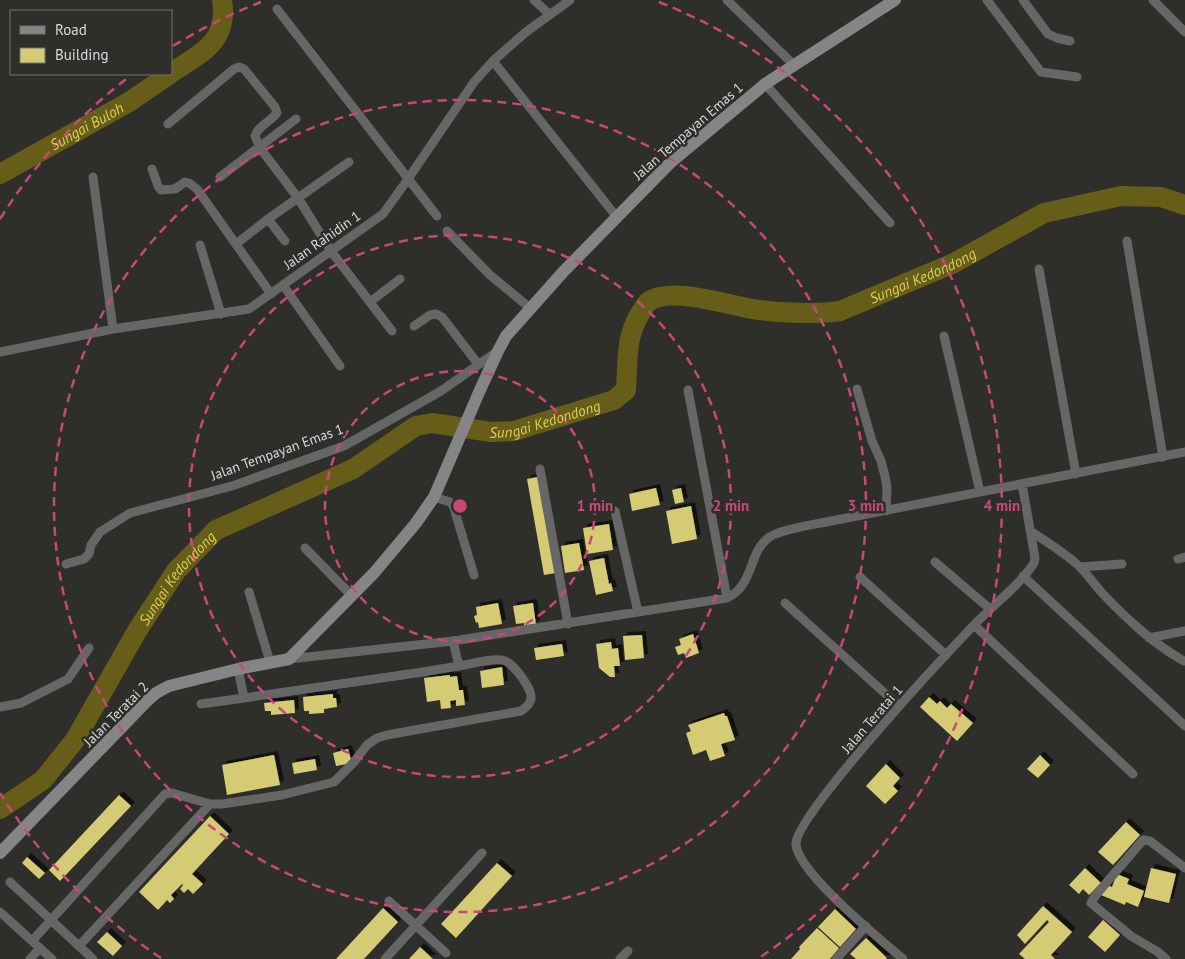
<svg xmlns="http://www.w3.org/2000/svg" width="1185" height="959" font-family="'PT Sans',sans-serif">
  <defs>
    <filter id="shadow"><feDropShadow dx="4" dy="-4" stdDeviation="0" flood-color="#0009"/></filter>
  </defs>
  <rect width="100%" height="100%" fill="#2e2e2b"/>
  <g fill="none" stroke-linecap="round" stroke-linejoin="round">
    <g stroke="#665e18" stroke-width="20">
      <path d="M 171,73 C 201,53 229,42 222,0"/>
      <path id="s1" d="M 0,174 L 129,102 L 170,74"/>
      <path id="s2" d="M 0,809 L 43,780 L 75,740 L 137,631 L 176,571 L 216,530 L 353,469 L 416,426 L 432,423 L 491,432 L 514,431 L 614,400 L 626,390 C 628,361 625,337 641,312 C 643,310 645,305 647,303 C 668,284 733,307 759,310 C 786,313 813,315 840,311 L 954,263 L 1044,213 L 1121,196 L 1161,197 L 1185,205"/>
    </g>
  </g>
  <path fill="#d5cb74" filter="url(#shadow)" d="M 538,477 L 556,573 L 544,575 L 527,479 Z
    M 656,488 L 660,505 L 632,511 L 629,494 Z
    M 681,488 L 684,502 L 675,504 L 672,490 Z
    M 691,506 L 697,539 L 672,544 L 666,511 Z
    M 609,524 L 613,550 L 587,554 L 583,528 Z
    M 579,543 L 584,570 L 565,573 L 561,546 Z
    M 604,558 L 609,584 L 611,583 L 613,591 L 596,595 L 589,561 Z
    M 498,603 L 502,624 L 479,628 L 478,622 L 476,623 L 474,616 L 477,615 L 476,607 Z
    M 533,603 L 536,625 L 524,626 L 524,623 L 516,624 L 513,606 Z
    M 693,634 L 699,653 L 686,658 L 684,653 L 678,655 L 675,647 L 681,645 L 679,639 Z
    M 642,635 L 644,658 L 625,660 L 623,636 Z
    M 611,642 L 612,649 L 618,648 L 620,666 L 614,666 L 615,677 L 610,677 L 599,668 L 596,644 Z
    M 562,644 L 564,656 L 536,660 L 534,648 Z
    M 502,667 L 504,685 L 482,688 L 480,671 Z
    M 450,675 L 450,677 L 457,676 L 459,690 L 463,690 L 465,705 L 456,706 L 456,700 L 450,701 L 451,708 L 441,709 L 440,700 L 427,702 L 424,678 Z
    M 333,694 L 333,698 L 336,698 L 337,707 L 324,709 L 324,713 L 309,714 L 309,711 L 304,711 L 303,697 Z
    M 929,697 L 937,704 L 940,701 L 947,708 L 951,704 L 973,723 L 957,741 L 920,707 Z
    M 294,700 L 295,713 L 271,715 L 271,711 L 265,711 L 264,703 Z
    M 724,713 L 725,716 L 727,716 L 735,740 L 721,744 L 725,756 L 710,761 L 706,750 L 693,755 L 686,733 L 691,731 L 688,725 Z
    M 348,749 L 352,763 L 336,766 L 333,753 Z
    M 274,755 L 280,785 L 227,795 L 222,765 Z
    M 1040,755 L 1050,765 L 1038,778 L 1027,769 Z
    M 315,759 L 317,770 L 294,774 L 292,763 Z
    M 886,764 L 900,778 L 893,786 L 898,791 L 885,804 L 866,786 Z
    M 119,795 L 131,806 L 60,881 L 49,870 Z
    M 210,816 L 229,834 L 192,874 L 203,884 L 193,894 L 188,889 L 184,893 L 180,889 L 183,885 L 182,884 L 171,895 L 174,899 L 170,903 L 167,900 L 158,910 L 139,892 Z
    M 1126,822 L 1140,835 L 1113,865 L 1098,852 Z
    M 27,857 L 45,873 L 39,879 L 22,863 Z
    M 497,863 L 512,876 L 456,938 L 441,924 Z
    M 1085,868 L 1101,883 L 1089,895 L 1083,889 L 1079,894 L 1069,885 Z
    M 1151,868 L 1176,874 L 1169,903 L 1144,897 Z
    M 1117,874 L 1129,879 L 1127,884 L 1144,891 L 1138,907 L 1126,902 L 1125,905 L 1101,895 L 1106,885 L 1112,887 Z
    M 1043,906 L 1072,932 L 1051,955 L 1055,959 L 1025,959 L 1019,954 L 1049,922 L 1047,920 L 1025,944 L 1017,935 Z
    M 383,908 L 398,922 L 364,959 L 336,959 Z
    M 835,909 L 856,929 L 840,947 L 818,927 Z
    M 1103,920 L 1120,935 L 1105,952 L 1088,937 Z
    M 817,928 L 839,948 L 830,959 L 791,959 L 800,949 L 799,947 Z
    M 107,932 L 122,946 L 113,956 L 97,942 Z
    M 866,938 L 887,958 L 886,959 L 856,959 L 850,954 Z
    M 420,947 L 433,959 L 409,959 Z"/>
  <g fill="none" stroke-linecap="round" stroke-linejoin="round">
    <path stroke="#666667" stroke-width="9" d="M 534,0 L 550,15
      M 727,0 L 794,65
      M 987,0 L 1041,72 L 1077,77
      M 1023,0 L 1048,34 L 1057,38 L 1070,41
      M 1153,0 L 1185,32
      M 277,9 L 437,216
      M 493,61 L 616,216
      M 765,84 L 890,223
      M 168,124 L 234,69 L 239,67 L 244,69 L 275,107 L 277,113 C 270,122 258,126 255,136 L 260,148 L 298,198 L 331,251 L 392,331
      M 152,169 L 158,186 L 161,190 L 175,189 L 185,182 L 189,183 L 197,189 L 271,294
      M 93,177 L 113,329
      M 220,177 L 296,119
      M 268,219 L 285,241
      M 447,231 L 490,275 L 530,308
      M 1127,241 L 1163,457
      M 236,244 L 268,219 L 349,162
      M 200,245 L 221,314
      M 1039,269 L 1076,474
      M 283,285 L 340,366
      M 370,302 L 400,279
      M 414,326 L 430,315 L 436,314 L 442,317 L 478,364
      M 944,336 L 980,492
      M 0,352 L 113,329 L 249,309 L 383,214 L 408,179 L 474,82 L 493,61 L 526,32 L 570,0
      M 857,389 L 872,441 L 881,461 L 885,476 L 887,488 L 886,511
      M 688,390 L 727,598
      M 540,469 L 568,624
      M 434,497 L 450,502 L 453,505 L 474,575
      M 615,511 L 638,612
      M 1030,531 C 1047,542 1065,553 1080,567 C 1088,575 1094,584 1102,593 C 1127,619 1152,643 1184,661
      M 305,548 L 352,596
      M 1178,559 L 1185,557
      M 935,562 L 990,609
      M 66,564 L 84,559 L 89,554 L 91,545 L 100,532 L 130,513 L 232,486 L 344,446 L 441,391 L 498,351
      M 1080,567 L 1122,564
      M 1023,576 L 1185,726
      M 860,577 L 946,655
      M 249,592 L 270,662
      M 785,603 L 899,706
      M 974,625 L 1133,774
      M 1149,638 L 1185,631
      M 289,659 L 453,641 L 727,598 C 754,585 748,555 767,539 C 776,530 812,525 826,522 L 1185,452
      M 238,669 L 244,698 L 423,672 L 459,666
      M 201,704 L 244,698
      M 0,707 L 21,703 L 68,679 L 89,648
      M 10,882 L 93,959
      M 389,901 L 446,953
      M 0,912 L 52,959
      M 32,941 L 165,794 L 172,793 L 210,804 L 222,804 L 282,795 L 334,782 L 354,762 L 367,745 L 377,738 L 387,735 L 521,711 C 525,708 530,705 531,699 C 533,689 512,661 502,660 C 489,658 472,664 459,666 L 453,641
      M 79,946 L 210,804
      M 30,959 L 40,948
      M 385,959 L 482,853
      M 620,959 L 628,951
      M 836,959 L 866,926
      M 903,959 C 880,939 797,872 796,844 C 794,817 947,653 974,625 C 993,605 1019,586 1034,563 L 1035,558 L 1022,484
      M 1166,959 L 1158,952 L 1131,936 L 1091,903 L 1095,896 L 1143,840 L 1150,841 L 1185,868"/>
    <path stroke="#858587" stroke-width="12" d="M 0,853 L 147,701 L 156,693 L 169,686 L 238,669 L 289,659 L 374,573 L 416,523 L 434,497 L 480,390 L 498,351 L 506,336 L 564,271 L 670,163 L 765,84 L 895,0"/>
  </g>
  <g fill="none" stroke="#c8487a" stroke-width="2.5" stroke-dasharray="9 6">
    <circle cx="460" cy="506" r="135"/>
    <circle cx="460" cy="506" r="271"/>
    <circle cx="460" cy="506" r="406"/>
    <path d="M161 958A542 542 0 0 1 0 793M0 219A542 542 0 0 1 130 76M173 46A542 542 0 0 1 261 2M659 2A542 542 0 0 1 759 958"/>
  </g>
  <g text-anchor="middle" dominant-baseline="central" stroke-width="5" stroke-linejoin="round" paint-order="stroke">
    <g font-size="14" fill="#dadad9" stroke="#2e2e2b">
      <text transform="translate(688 131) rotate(-41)">Jalan Tempayan Emas 1</text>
      <text transform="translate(322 240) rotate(-35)">Jalan Rahidin 1</text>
      <text transform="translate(277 452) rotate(-20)">Jalan Tempayan Emas 1</text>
      <text transform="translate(116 714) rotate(-45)">Jalan Teratai 2</text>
      <text transform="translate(872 719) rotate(-49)">Jalan Teratai 1</text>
    </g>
    <g font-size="15" font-style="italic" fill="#dcce57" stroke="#2e2e2b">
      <text stroke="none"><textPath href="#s1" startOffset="99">Sungai Buloh</textPath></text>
      <text stroke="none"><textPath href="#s2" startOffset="1180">Sungai Kedondong</textPath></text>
      <text stroke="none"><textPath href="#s2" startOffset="715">Sungai Kedondong</textPath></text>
      <text stroke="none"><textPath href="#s2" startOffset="295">Sungai Kedondong</textPath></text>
    </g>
  </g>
  <circle cx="460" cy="506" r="8" fill="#c8487a" stroke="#2e2e2b" stroke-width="2.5"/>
  <g font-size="15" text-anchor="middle" font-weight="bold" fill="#c8487a" stroke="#2e2e2b" stroke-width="5" stroke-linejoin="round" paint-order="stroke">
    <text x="595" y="511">1 min</text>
    <text x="731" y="511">2 min</text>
    <text x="866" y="511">3 min</text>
    <text x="1002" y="511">4 min</text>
  </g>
  <rect x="10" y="10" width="162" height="65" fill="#2e2e2b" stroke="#737371"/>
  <rect x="20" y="26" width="25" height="8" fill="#858587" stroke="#737371"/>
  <text x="55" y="35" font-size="15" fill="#dadad9">Road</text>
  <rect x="20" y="48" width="25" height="15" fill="#d5cb74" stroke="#737371"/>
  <text x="55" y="60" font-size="15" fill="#dadad9">Building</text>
</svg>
